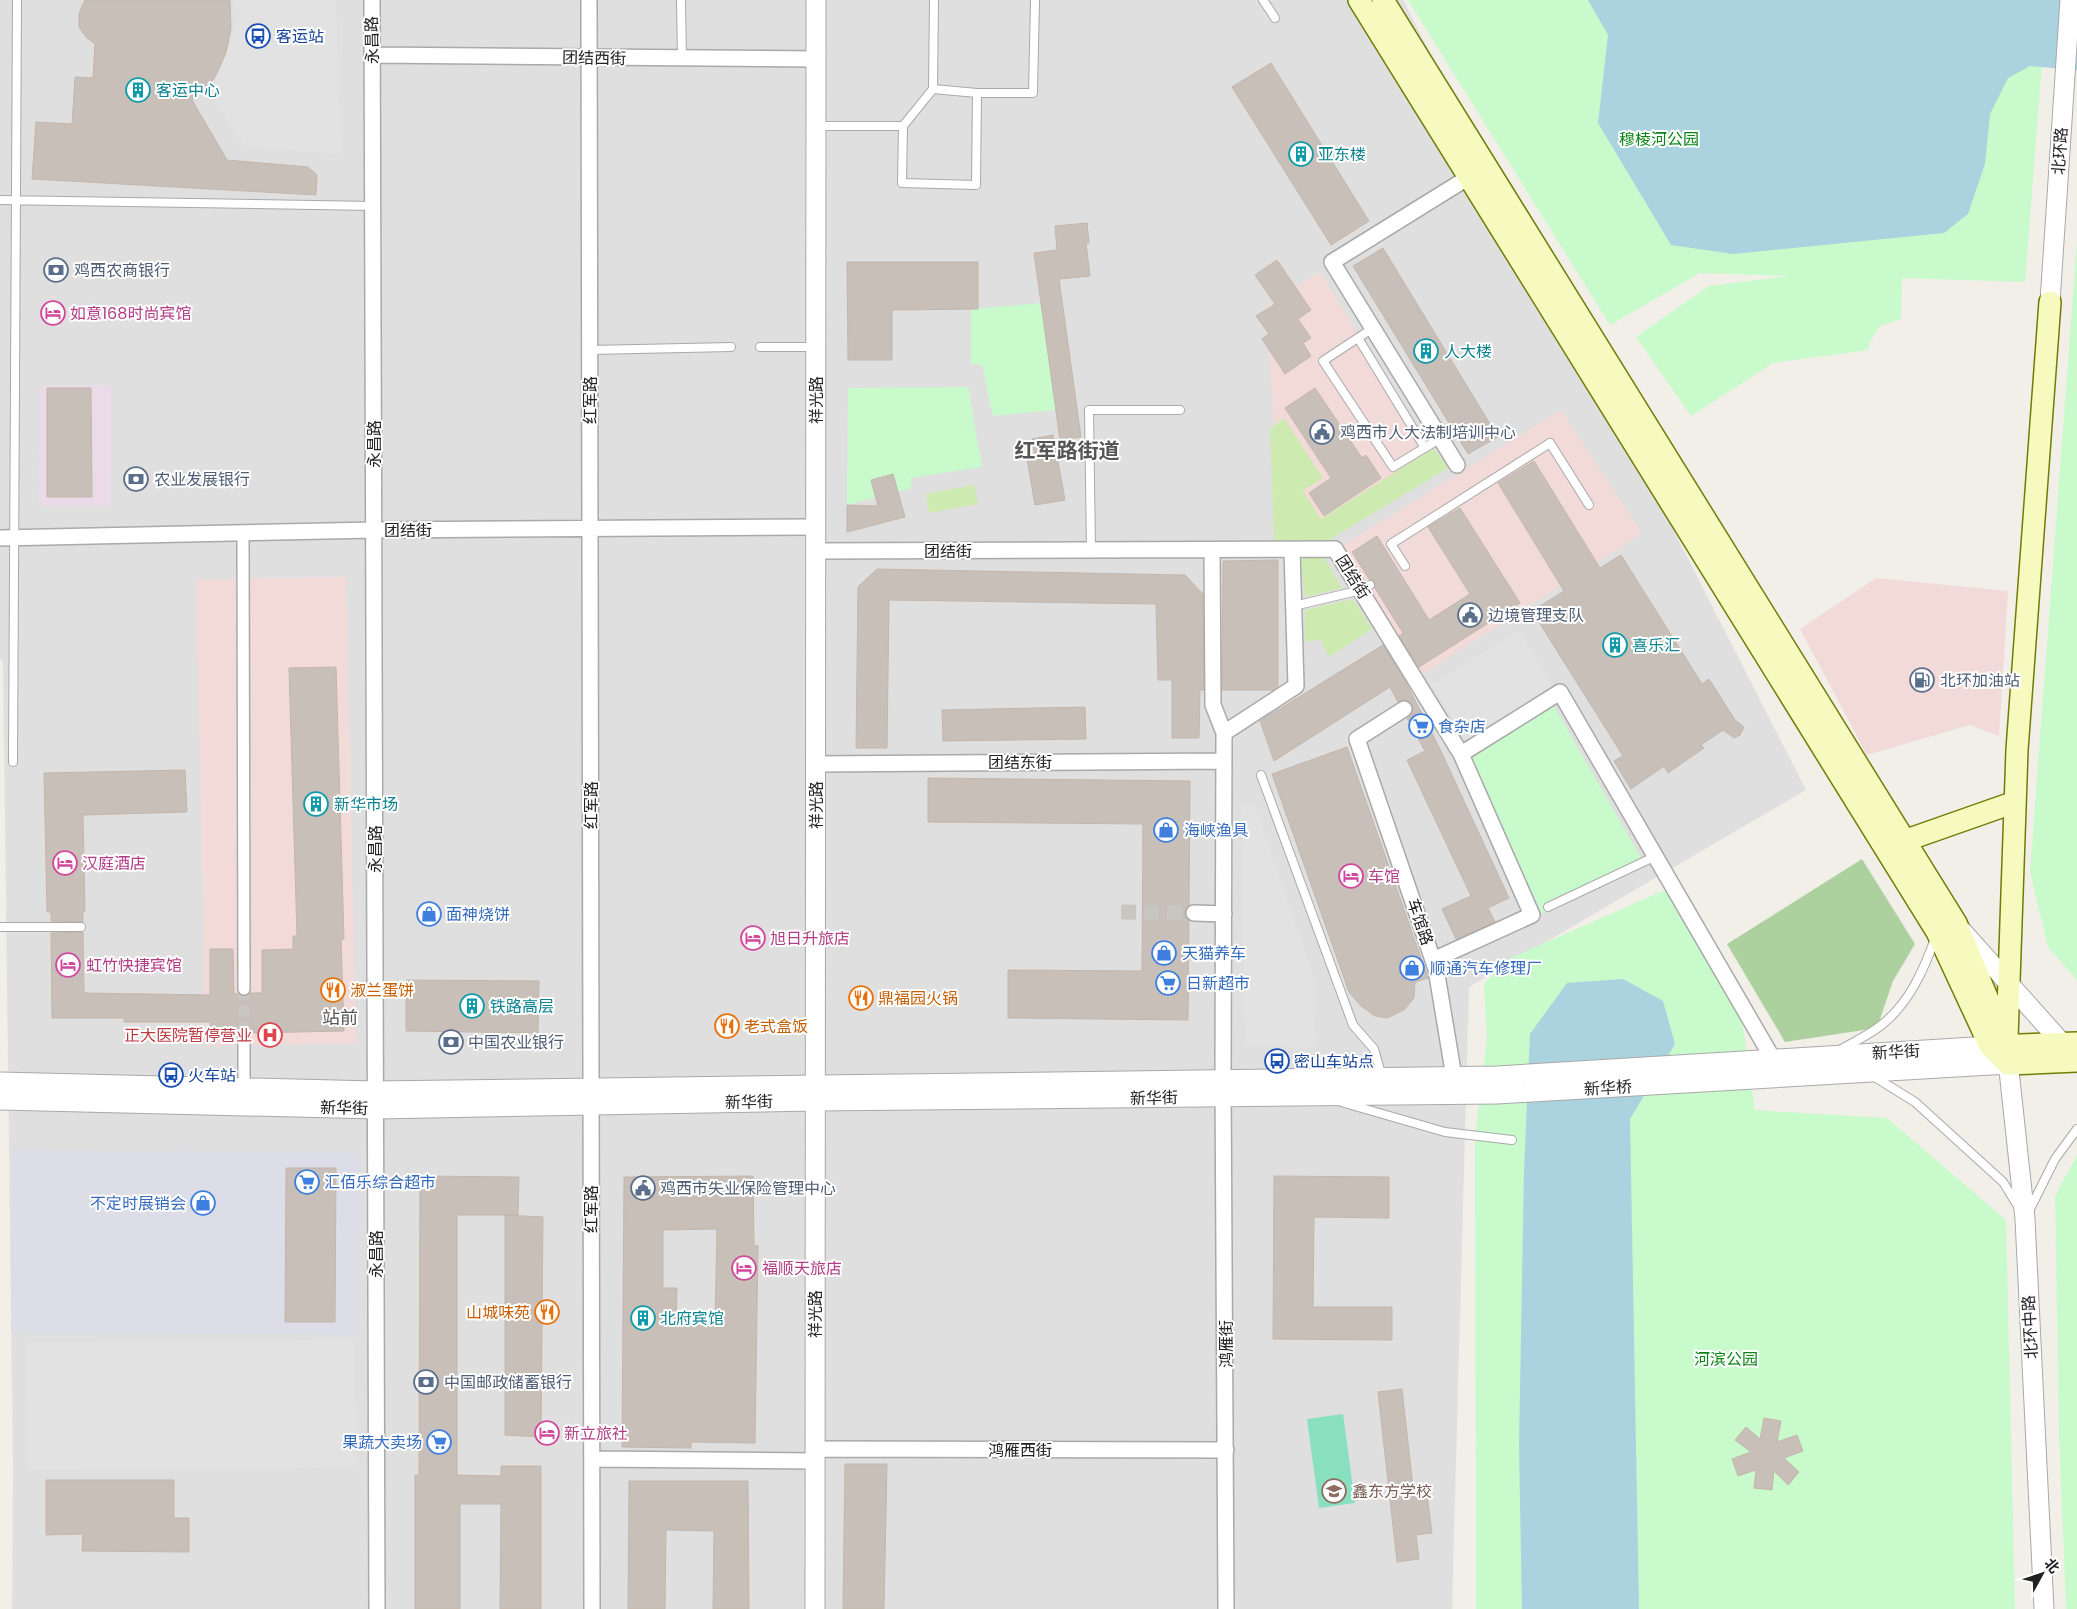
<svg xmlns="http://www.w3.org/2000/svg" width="2077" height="1609" font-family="Poppins,'Noto Sans SC',sans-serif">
  <rect width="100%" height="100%" fill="#f2efe9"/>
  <path fill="#e0dfdf" d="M 0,0 L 1403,0 L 1806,790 L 1469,987 L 1452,1609 L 12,1609 L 13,1468 L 3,661 L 0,660 Z"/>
  <path fill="#f2dad9" d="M 1320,272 L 1441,468 L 1329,532 L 1279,531 L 1267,305 Z
    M 1561,410 L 1642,533 L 1422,675 L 1342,546 Z
    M 346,577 L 356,1043 L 206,1046 L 196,580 Z
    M 1876,578 L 2008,591 L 1999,736 L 1970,725 L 1867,755 L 1800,629 Z"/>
  <path fill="#ebdbe8" d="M 40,386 L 111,386 L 110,506 L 39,506 Z"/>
  <path fill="#cdebb0" d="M 1284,418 L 1323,478 L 1303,491 L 1321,519 L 1434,448 L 1448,468 L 1329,540 L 1274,540 L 1270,429 Z
    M 974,485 L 978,504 L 929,513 L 926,494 Z
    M 1324,557 L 1342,588 L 1305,597 L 1301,559 Z
    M 1353,599 L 1372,629 L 1329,657 L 1320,639 L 1305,642 L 1305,610 Z"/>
  <path fill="#add19e" d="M 1862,859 L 1915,944 L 1893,981 L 1877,1028 L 1785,1042 L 1727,944 Z"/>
  <path fill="#c8facc" d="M 1408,0 L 2047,0 L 2025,282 L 1902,278 L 1901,319 L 1880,326 L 1870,342 L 1868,350 L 1773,363 L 1691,416 L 1636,337 L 1709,286 L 1790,276 L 1700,273 L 1610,325 Z
    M 2077,241 L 2077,980 L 2048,947 L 2030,872 Z
    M 1041,303 L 1056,410 L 993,416 L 982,365 L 971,364 L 971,309 Z
    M 968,387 L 982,467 L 911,478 L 911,488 L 847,505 L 848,388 Z
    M 1552,703 L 1645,865 L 1542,914 L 1469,755 Z
    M 1681,883 L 1743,1026 L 1755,1110 L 1887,1118 L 2006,1220 L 2015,1609 L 1476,1609 L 1475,1136 L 1487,1039 L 1484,984 L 1506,960 Z
    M 2077,1155 L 2077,1609 L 2066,1609 L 2059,1433 L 2055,1196 Z"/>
  <path fill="#88e0be" d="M 1343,1414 L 1355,1503 L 1319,1508 L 1307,1419 Z"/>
  <path fill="#e2e2e2" d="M 232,0 L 336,0 L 341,154 L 244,146 L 211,95 L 240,15 Z
    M 1519,631 L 1554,689 L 1468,742 L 1432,685 Z
    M 1254,803 L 1314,978 L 1316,1047 L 1245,1046 L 1241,807 Z
    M 355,1340 L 356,1467 L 28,1470 L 27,1343 Z"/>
  <path fill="#dddde8" d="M 12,1150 L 361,1153 L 360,1335 L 11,1332 Z"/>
  <path fill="#aad3df" d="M 1588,0 L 2077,0 L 2077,70 L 2030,66 L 2008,78 L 1990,114 L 1985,164 L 1968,214 L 1944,233 L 1733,254 L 1671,245 L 1598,123 L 1608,35 Z
    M 1623,979 L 1663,1001 L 1675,1044 L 1630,1119 L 1639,1609 L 1522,1609 L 1519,1445 L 1524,1170 L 1530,1034 L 1567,983 Z"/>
  <path fill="#c7bfb8" stroke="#c4b6ab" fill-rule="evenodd" d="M 85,0 L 230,0 L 231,28 L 226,53 L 214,79 L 192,100 L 227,160 L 308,167 L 317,175 L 316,195 L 32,179 L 36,122 L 72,124 L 75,77 L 93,78 L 95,44 L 86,37 L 79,27 L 79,13 Z
    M 1271,63 L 1369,221 L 1331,245 L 1232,87 Z
    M 1087,223 L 1089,243 L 1086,243 L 1090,276 L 1059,279 L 1081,437 L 1060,440 L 1034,253 L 1057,250 L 1055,226 Z
    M 1383,248 L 1498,437 L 1468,454 L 1353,266 Z
    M 1277,260 L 1311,310 L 1298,319 L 1311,338 L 1303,343 L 1311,356 L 1285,374 L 1262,339 L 1269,334 L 1256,316 L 1275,304 L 1255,275 Z
    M 847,262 L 978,262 L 978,309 L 892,310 L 892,360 L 848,360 Z
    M 47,388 L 91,388 L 92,497 L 47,497 Z
    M 1315,388 L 1362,458 L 1366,455 L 1381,478 L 1324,516 L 1309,493 L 1331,478 L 1285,408 Z
    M 1053,435 L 1065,500 L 1035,505 L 1027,459 L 1035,458 L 1032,439 Z
    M 1534,461 L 1600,568 L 1621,555 L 1702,684 L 1709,679 L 1735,720 L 1744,727 L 1740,735 L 1734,738 L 1723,730 L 1701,745 L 1704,748 L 1668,773 L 1664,766 L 1631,789 L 1614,761 L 1623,756 L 1532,611 L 1564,591 L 1498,483 Z
    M 893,474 L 905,517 L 847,532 L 847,505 L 878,506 L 871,480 Z
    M 1460,508 L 1520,603 L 1419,667 L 1399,636 L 1403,633 L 1375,588 L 1375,582 L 1369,579 L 1352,552 L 1377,536 L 1429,620 L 1470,594 L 1428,527 Z
    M 1278,560 L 1278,686 L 1273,690 L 1222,690 L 1223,561 Z
    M 877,569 L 1185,575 L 1203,594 L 1204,690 L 1200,690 L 1199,738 L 1172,738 L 1172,680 L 1158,680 L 1156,604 L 889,600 L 887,748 L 856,748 L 858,587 Z
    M 1383,645 L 1404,679 L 1438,745 L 1509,898 L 1488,908 L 1495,922 L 1456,939 L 1442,909 L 1471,896 L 1407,760 L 1425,751 L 1407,718 L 1412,713 L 1412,704 L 1404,700 L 1398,702 L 1390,687 L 1274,761 L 1260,721 Z
    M 336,667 L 344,939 L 341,939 L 344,1031 L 251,1033 L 244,1028 L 237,1033 L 210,1032 L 210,1022 L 124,1022 L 124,1018 L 52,1018 L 51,933 L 83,932 L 84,993 L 210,995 L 210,949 L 233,949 L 234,993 L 244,996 L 250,993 L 262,993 L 262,950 L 293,949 L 293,936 L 297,936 L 289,668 Z
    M 1085,707 L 1086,739 L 943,741 L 942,710 Z
    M 1347,747 L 1428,978 L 1415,982 L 1414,998 L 1404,1010 L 1387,1018 L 1375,1016 L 1361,1006 L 1349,992 L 1272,774 Z
    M 185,770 L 187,812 L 83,815 L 85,911 L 83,911 L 83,922 L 51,921 L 51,912 L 47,912 L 44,773 Z
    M 928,778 L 1190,781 L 1189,905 L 1185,913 L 1189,921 L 1188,1020 L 1008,1018 L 1008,970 L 1142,971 L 1143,824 L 928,822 Z
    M 406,980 L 539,981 L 538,1033 L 406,1031 Z
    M 286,1168 L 336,1168 L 335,1322 L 285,1322 Z
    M 420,1176 L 519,1177 L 518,1215 L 457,1215 L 457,1475 L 501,1476 L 501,1466 L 541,1466 L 541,1609 L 500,1609 L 501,1504 L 460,1504 L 460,1609 L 415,1609 L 415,1475 L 419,1475 Z
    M 753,1176 L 754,1245 L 758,1246 L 755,1443 L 691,1442 L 691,1448 L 622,1447 L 624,1177 ZM 717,1229 L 715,1321 L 676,1321 L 677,1288 L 663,1288 L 663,1230 Z
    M 1274,1176 L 1389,1177 L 1389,1218 L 1314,1217 L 1313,1307 L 1392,1307 L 1392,1340 L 1273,1339 Z
    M 505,1215 L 543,1217 L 541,1437 L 505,1435 Z
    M 1402,1389 L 1414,1496 L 1427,1495 L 1432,1533 L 1416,1535 L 1419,1559 L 1397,1562 L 1378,1392 Z
    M 1764,1418 L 1781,1421 L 1777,1442 L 1797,1435 L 1803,1451 L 1784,1458 L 1799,1472 L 1788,1485 L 1774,1471 L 1772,1490 L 1754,1488 L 1756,1470 L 1738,1476 L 1732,1459 L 1751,1452 L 1735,1440 L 1746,1427 L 1760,1439 Z
    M 845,1464 L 887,1464 L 884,1609 L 843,1609 Z
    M 46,1480 L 174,1480 L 174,1518 L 189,1518 L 189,1552 L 82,1551 L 83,1534 L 46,1535 Z
    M 629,1481 L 748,1481 L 749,1609 L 713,1609 L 714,1531 L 666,1530 L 665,1609 L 628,1609 Z"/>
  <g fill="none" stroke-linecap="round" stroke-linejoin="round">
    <path stroke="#c8c6c1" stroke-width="11" stroke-dasharray="11 5.5" stroke-linecap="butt" d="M 244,989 L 244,1035"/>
    <path stroke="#c8c6c1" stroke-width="15" stroke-dasharray="15 8" stroke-linecap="butt" d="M 1121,912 L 1194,913"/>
    <g stroke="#a9a9a9" stroke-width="10">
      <path id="service" d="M 681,0 L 682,59
        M 1263,0 L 1275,18
        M 933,89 L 977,93 L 976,185 L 902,183 L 903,126 L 933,89 L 934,0
        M 977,93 L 1033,93 L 1035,0
        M 816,126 L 903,126
        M 0,200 L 373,206
        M 1373,328 L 1323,361 L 1393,467 L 1441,438
        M 1358,338 L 1425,448
        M 760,347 L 815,347
        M 590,350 L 731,347
        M 1091,551 L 1089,410 L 1180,410
        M 1405,566 L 1391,544 L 1550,443 L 1589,505
        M 1294,606 L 1361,590 L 1370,585
        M 13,762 L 17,0
        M 1261,775 L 1353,1025 L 1374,1049 L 1382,1077
        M 1548,907 L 1656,856
        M 0,927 L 81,927
        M 1838,1051 C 1853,1042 1872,1034 1885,1022 C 1910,1001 1924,969 1935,939
        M 1873,1076 L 1915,1102 L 2003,1182 L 2019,1208
        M 1341,1102 L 1445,1132 L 1512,1140
        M 2028,1213 L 2055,1159 L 2077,1129"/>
    </g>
    <g stroke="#a9a9a9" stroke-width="14">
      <path id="pedestrian" d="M 243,533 L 244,989
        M 244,1088 L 244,1035"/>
    </g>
    <g stroke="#a9a9a9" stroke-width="18">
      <path id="minor" d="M 372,0 L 377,1609
        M 589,0 L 592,1609
        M 372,55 L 816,59
        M 1457,465 L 1332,262 L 1469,177
        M 0,538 L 374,530 L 816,527
        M 816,551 L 1335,549 L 1461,754 L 1532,915 L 1433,960
        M 1212,551 L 1213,705 L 1224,733
        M 1404,709 L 1357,739 L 1436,969 L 1454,1077
        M 1461,754 L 1560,692 L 1773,1059
        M 816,764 L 1224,761
        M 1194,913 L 1224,914
        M 815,1449 L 1226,1450
        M 592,1459 L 815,1461
        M 1226,1609 L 1223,1080 L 1224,733 L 1296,686 L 1292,550"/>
    </g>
    <g stroke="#a9a9a9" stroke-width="21">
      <path id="tertiary" d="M 2050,302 L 2070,0
        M 1962,931 L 2061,1042
        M 2007,1052 L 2025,1219 L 2044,1609
        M 0,1082 L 375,1091 L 1497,1076 L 1990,1046
        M 0,1100 L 376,1109 L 815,1101 L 1497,1094 L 2008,1064
        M 815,1609 L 816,0"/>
    </g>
    <g stroke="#707d05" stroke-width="24">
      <path id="secondary" d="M 1359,0 L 1937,932 L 1990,1046 L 2008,1064 L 2077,1061
        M 1383,0 L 1956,923 L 2007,1045
        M 1904,841 L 2015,802
        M 2007,1038 L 2017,750 L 2050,302
        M 1992,1046 L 2077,1043"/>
    </g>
    <use href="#service" stroke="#fff" stroke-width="8"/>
    <use href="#pedestrian" stroke="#fff" stroke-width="11"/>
    <use href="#minor" stroke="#fff" stroke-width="15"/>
    <use href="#tertiary" stroke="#fff" stroke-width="19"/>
    <use href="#secondary" stroke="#f7fabf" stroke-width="21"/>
  </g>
  <defs>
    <g id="bus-ring" transform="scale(1.25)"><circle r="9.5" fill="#fff" stroke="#1a4fb4" stroke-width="1.5"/><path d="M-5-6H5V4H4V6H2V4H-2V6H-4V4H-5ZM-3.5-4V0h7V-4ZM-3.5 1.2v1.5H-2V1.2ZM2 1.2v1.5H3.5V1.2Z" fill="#1a4fb4"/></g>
    <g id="building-ring" transform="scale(1.25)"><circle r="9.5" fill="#fff" stroke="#0f9aa8" stroke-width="1.5"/><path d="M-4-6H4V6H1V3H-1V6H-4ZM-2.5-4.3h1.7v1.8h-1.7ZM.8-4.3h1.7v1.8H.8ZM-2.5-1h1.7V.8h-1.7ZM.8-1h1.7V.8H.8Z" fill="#0f9aa8"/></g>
    <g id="bank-ring" transform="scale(1.25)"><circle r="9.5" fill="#fff" stroke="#5c6f8a" stroke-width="1.5"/><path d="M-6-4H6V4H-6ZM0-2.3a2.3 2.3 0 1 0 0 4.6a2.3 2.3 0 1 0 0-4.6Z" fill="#5c6f8a"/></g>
    <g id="hotel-ring" transform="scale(1.25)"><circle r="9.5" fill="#fff" stroke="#d1479c" stroke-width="1.5"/><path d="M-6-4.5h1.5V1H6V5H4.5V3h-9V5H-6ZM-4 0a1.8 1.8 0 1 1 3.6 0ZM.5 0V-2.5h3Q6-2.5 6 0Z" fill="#d1479c"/></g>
    <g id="civic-ring" transform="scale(1.25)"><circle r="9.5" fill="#fff" stroke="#5c6f8a" stroke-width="1.5"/><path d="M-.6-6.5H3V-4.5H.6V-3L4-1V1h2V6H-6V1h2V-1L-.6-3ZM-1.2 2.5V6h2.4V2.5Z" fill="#5c6f8a"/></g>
    <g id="fuel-ring" transform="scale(1.25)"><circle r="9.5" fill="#fff" stroke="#5c6f8a" stroke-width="1.5"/><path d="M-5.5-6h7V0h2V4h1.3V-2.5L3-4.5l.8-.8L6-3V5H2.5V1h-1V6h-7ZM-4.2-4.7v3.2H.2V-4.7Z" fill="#5c6f8a"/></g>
    <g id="supermarket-ring" transform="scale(1.25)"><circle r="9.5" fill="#fff" stroke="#3f7fe0" stroke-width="1.5"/><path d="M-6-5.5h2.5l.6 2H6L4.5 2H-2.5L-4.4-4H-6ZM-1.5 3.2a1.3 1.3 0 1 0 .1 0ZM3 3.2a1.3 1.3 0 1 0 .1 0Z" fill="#3f7fe0"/></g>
    <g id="shop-ring" transform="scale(1.25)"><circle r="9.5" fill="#fff" stroke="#3f7fe0" stroke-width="1.5"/><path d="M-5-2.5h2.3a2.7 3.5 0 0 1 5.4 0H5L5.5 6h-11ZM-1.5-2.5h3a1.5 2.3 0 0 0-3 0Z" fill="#3f7fe0"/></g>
    <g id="restaurant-ring" transform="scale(1.25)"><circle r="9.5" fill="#fff" stroke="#e8710a" stroke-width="1.5"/><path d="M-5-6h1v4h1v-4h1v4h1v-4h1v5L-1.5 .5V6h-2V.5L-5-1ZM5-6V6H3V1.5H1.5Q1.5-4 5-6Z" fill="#e8710a"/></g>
    <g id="hospital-ring" transform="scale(1.25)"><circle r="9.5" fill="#fff" stroke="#e0444e" stroke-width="1.5"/><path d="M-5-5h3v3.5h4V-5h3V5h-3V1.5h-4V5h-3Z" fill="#e0444e"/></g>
    <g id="school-ring" transform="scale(1.25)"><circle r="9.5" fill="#fff" stroke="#8d6e63" stroke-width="1.5"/><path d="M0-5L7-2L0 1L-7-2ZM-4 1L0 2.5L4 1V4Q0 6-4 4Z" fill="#8d6e63"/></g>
  </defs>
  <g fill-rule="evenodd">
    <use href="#bus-ring" x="258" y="36"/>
    <use href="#building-ring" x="138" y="90"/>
    <use href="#building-ring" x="1301" y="154"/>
    <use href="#bank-ring" x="56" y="270"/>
    <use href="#hotel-ring" x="53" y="313"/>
    <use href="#building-ring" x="1426" y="351"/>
    <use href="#civic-ring" x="1322" y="432"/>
    <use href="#bank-ring" x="136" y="479"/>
    <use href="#civic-ring" x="1470" y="615"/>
    <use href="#building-ring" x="1615" y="645"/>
    <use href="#fuel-ring" x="1922" y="680"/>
    <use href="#supermarket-ring" x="1421" y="726"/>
    <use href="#building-ring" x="316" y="804"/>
    <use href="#shop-ring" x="1166" y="830"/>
    <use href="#hotel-ring" x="65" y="863"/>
    <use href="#hotel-ring" x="1351" y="876"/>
    <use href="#shop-ring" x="429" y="914"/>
    <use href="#hotel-ring" x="753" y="938"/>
    <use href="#shop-ring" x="1164" y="953"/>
    <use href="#hotel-ring" x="68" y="965"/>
    <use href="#shop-ring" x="1412" y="968"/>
    <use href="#supermarket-ring" x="1168" y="983"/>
    <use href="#restaurant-ring" x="333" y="990"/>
    <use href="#restaurant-ring" x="861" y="998"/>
    <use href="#building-ring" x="472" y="1006"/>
    <use href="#restaurant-ring" x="727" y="1026"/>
    <use href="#hospital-ring" x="270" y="1035"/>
    <use href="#bank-ring" x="451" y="1042"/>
    <use href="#bus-ring" x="1277" y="1061"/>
    <use href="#bus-ring" x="171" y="1075"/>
    <use href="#supermarket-ring" x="307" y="1182"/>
    <use href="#civic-ring" x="643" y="1188"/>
    <use href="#shop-ring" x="203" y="1203"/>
    <use href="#hotel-ring" x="744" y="1268"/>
    <use href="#restaurant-ring" x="547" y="1312"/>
    <use href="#building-ring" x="643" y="1318"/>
    <use href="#bank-ring" x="426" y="1382"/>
    <use href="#hotel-ring" x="547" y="1433"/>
    <use href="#supermarket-ring" x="439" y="1442"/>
    <use href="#school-ring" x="1334" y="1491"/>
  </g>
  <g text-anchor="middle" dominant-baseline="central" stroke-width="4" stroke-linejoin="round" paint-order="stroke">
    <g font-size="16" fill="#164399" stroke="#fff" text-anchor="start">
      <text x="276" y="36">客运站</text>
      <text x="1294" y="1061">密山车站点</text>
      <text x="188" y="1075">火车站</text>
    </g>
    <g font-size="16" fill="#222" stroke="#fff">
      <text transform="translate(372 40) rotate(-91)">永昌路</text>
      <text transform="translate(594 58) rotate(1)">团结西街</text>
      <text transform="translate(2060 151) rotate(-86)">北环路</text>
      <text transform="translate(590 400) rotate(-90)">红军路</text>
      <text transform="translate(816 400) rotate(-90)">祥光路</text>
      <text transform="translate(374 444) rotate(-90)">永昌路</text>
      <text x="408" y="530">团结街</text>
      <text x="948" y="551">团结街</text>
      <text transform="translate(1353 577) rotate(58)">团结街</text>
      <text x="1020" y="762">团结东街</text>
      <text transform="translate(591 805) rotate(-90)">红军路</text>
      <text transform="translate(816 805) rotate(-90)">祥光路</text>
      <text transform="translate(375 849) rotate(-90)">永昌路</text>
      <text transform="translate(1420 922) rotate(71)">车馆路</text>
      <text transform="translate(1896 1052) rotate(-3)">新华街</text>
      <text transform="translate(1608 1088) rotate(-3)">新华桥</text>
      <text transform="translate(1154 1098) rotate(-1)">新华街</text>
      <text transform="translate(749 1102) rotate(-1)">新华街</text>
      <text transform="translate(344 1108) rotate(1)">新华街</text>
      <text transform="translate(591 1209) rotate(-90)">红军路</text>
      <text transform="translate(376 1254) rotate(-90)">永昌路</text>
      <text transform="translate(815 1314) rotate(-90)">祥光路</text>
      <text transform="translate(2030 1327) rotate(-93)">北环中路</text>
      <text transform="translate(1226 1344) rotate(-90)">鸿雁街</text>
      <text x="1020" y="1450">鸿雁西街</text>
    </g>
    <g font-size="16" fill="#0d838f" stroke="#fff" text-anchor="start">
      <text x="156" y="90">客运中心</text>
      <text x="1318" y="154">亚东楼</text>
      <text x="1444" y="351">人大楼</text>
      <text x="1632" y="645">喜乐汇</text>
      <text x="334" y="804">新华市场</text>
      <text x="490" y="1006">铁路高层</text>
      <text x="660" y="1318">北府宾馆</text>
    </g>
    <g font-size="16" fill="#0c8416" stroke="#fff">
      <text x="1659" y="139">穆棱河公园</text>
      <text x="1726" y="1359">河滨公园</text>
    </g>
    <g font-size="16" fill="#4e5e75" stroke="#fff" text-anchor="start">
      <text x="74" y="270">鸡西农商银行</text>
      <text x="1340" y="432">鸡西市人大法制培训中心</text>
      <text x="154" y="479">农业发展银行</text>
      <text x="1488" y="615">边境管理支队</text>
      <text x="1940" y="680">北环加油站</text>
      <text x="468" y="1042">中国农业银行</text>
      <text x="660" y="1188">鸡西市失业保险管理中心</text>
      <text x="444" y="1382">中国邮政储蓄银行</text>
    </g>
    <g font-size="16" fill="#b23c85" stroke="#fff" text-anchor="start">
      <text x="70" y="313">如意168时尚宾馆</text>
      <text x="82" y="863">汉庭酒店</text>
      <text x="1368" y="876">车馆</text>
      <text x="770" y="938">旭日升旅店</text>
      <text x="86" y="965">虹竹快捷宾馆</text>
      <text x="762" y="1268">福顺天旅店</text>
      <text x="564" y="1433">新立旅社</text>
    </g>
    <g font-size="16" fill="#366cbe" stroke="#fff" text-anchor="start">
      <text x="1438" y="726">食杂店</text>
      <text x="1184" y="830">海峡渔具</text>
      <text x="446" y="914">面神烧饼</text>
      <text x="1182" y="953">天猫养车</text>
      <text x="1430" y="968">顺通汽车修理厂</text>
      <text x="1186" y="983">日新超市</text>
      <text x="324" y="1182">汇佰乐综合超市</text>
      <text x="186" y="1203" text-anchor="end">不定时展销会</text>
      <text x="422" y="1442" text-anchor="end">果蔬大卖场</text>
    </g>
    <g font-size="16" fill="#c56008" stroke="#fff" text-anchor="start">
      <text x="350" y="990">淑兰蛋饼</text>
      <text x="878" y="998">鼎福园火锅</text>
      <text x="744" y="1026">老式盒饭</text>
      <text x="530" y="1312" text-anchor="end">山城味苑</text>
    </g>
    <g font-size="16" fill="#be3a42" stroke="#fff" text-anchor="end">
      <text x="252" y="1035">正大医院暂停营业</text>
    </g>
    <g font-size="16" fill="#785e54" stroke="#fff" text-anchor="start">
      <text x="1352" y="1491">鑫东方学校</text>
    </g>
    <g font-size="18" fill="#555" stroke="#fff">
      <text x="340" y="1017">站前</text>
    </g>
    <g font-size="21" font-weight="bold" fill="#555" stroke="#fff">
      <text x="1067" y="450">红军路街道</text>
    </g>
  </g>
  <g transform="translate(2042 1574) rotate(50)" stroke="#ffffff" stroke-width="4" paint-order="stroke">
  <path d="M0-4L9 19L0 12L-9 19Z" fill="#222222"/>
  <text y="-8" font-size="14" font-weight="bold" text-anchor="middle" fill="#222222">北</text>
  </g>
</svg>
